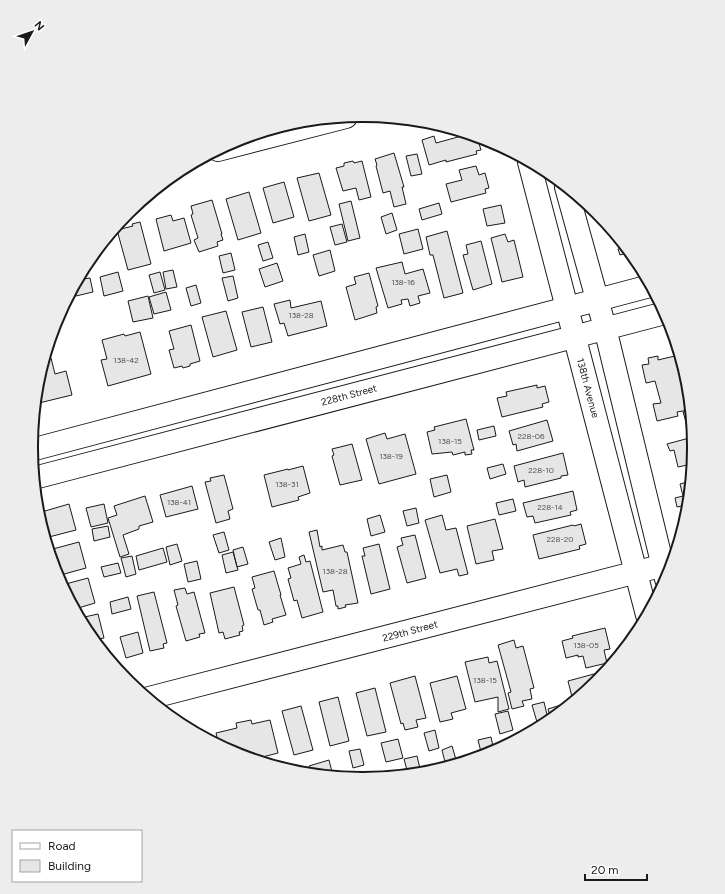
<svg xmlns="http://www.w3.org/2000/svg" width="725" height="894" font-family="Figtree,sans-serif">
  <rect width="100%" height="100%" fill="#fff"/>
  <path fill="#e6e6e6" stroke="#1a1a1a" d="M 469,134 L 477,137 L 481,150 L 476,151 L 477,154 L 446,162 L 446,160 L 429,165 L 422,140 L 434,136 L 436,143 Z
    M 394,153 L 404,187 L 402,187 L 406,204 L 394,207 L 390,191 L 383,193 L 376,166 L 377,165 L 375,159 Z
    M 417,154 L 422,174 L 411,176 L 406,156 Z
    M 353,161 L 354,163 L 362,161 L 371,197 L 359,200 L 356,188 L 343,191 L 336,168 L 344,166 L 344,163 Z
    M 476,166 L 479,175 L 485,173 L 489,188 L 485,189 L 486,193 L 451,202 L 446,184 L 462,180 L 459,170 Z
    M 319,173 L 331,215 L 309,221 L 297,178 Z
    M 284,182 L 294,217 L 273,223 L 263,188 Z
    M 249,192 L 261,233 L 238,240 L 226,199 Z
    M 212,200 L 222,234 L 221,234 L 223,240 L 217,242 L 218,246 L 199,252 L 194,240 L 198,238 L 191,215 L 193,214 L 191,206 Z
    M 351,201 L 360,238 L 348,241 L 339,204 Z
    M 439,203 L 442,214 L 422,220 L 419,209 Z
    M 501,205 L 505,223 L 487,226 L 483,209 Z
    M 392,213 L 397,230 L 386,234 L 381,217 Z
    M 171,215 L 173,221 L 184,218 L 191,243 L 164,251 L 156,219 Z
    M 140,222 L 151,264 L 128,270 L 117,230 L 133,226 L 132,224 Z
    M 342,224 L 347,242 L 335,245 L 330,227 Z
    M 418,229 L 423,249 L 404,254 L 399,234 Z
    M 447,231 L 463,293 L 444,298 L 433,255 L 430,255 L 426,237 Z
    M 305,234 L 309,252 L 298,255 L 294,237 Z
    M 505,234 L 508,242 L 514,240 L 523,277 L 502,282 L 491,238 Z
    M 481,241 L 492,284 L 473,290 L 463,255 L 468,254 L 466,245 Z
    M 268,242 L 273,258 L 263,261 L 258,245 Z
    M 624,245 L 636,260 L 629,262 L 627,253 L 620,255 L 618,249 L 624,247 Z
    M 330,250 L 335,271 L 319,276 L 313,255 Z
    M 231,253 L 235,270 L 223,273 L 219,256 Z
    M 402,262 L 405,274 L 423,269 L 430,293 L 418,296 L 420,303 L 410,306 L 408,299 L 401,300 L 402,304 L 388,308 L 376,268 Z
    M 277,263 L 283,281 L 265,287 L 259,269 Z
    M 173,270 L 177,287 L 166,289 L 163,272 Z
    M 118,272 L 123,291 L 104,296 L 100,277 Z
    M 160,272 L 165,290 L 154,293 L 149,275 Z
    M 81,273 L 83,279 L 90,278 L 93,292 L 76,296 L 75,288 L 73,288 Z
    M 369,273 L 378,306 L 376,307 L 377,313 L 355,320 L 346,287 L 356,284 L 354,277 Z
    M 233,276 L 238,298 L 228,301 L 222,278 Z
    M 196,285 L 201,303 L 191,306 L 186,288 Z
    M 166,292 L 171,310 L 154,314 L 149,297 Z
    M 148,296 L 153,318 L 133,322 L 128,301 Z
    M 290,300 L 291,308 L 321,301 L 327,326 L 288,336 L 284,323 L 280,324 L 274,304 Z
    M 263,307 L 272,342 L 251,347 L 242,312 Z
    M 226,311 L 237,350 L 213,357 L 202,317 Z
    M 191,325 L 200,361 L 190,364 L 190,366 L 183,368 L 182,366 L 174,368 L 169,350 L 174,349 L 169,331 Z
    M 140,332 L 151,374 L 108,386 L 101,360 L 107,359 L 102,340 L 124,334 L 125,336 Z
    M 679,355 L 688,383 L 689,397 L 685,398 L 688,410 L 677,412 L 678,416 L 657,421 L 653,404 L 661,403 L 655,381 L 646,383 L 642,365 L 649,364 L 648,358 L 658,356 L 658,360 Z
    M 51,358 L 55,374 L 66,371 L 72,395 L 39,403 L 36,392 L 37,382 L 44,360 Z
    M 537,385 L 537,388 L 545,386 L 549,402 L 542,404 L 543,407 L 502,417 L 497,398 L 507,396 L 506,392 Z
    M 690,410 L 692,431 L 689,432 L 683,412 Z
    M 466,419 L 474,450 L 471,450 L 472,454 L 465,455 L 465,452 L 453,455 L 452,452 L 432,454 L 427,432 L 435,430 L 434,427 Z
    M 547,420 L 553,441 L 517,451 L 516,444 L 513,445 L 509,431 Z
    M 494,426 L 496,436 L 479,440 L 477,430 Z
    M 385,433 L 387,439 L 405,434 L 416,474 L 379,484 L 366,439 Z
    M 693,437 L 694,447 L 692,464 L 678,467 L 674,450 L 670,451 L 667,444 Z
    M 352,444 L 362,480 L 340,485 L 332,456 L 334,455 L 332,449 Z
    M 563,453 L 568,475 L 561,476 L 561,478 L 525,487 L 524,480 L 518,482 L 514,466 Z
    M 503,464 L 506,474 L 490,479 L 487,468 Z
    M 303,466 L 310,493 L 298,497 L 299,500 L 272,507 L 264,475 L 288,469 L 288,470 Z
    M 224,475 L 233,509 L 228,511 L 230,519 L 216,523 L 205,482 L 211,481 L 210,478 Z
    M 447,475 L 451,492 L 434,497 L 430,479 Z
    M 691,481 L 688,512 L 685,518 L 682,506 L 677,507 L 675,498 L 683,496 L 680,484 Z
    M 192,486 L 198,509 L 166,517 L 160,495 Z
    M 573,491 L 577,510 L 570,512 L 571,515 L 535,523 L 533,516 L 527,517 L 523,503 Z
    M 145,496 L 153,522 L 139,526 L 139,529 L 123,535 L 129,554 L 120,557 L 108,518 L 117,515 L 114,506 Z
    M 513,499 L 516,511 L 499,515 L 496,503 Z
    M 69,504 L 76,530 L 45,538 L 38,513 Z
    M 104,504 L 108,523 L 91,527 L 86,508 Z
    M 416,508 L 419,523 L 407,526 L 403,511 Z
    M 380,515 L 385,532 L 371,536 L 367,519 Z
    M 442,515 L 446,530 L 456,528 L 468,574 L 459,576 L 457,569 L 440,573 L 425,520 Z
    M 495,519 L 503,549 L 492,551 L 494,560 L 476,564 L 467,526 Z
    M 581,524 L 586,544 L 579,546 L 580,549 L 539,559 L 533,535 L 573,525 L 574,526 Z
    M 108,526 L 110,537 L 94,541 L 92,529 Z
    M 317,530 L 320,547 L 322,546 L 322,550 L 343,545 L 345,552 L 347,552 L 358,603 L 345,605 L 346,607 L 338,609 L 338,606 L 336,606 L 333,590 L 323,592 L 309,532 Z
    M 224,532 L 229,550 L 219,553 L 213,535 Z
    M 415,535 L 426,578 L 407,583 L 397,547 L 403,545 L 401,538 Z
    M 281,538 L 285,557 L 275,560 L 269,542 Z
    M 79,542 L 86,568 L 57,576 L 49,550 Z
    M 177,544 L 182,561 L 170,565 L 166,547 Z
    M 379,544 L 390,589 L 371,594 L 362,556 L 365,556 L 363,548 Z
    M 243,547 L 248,564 L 237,567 L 233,550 Z
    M 163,548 L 167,562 L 139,570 L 136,556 Z
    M 233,552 L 238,570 L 226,573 L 222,555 Z
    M 304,555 L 306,562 L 310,561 L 323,612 L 302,618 L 297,600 L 294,601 L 288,579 L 291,578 L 288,568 L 301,564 L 299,557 Z
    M 132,556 L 136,574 L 126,577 L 121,558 Z
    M 197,561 L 201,579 L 188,582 L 184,564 Z
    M 118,563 L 121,573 L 104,577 L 101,567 Z
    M 274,571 L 281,595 L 280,595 L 286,615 L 272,619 L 273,622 L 264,625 L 260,610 L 258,610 L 252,589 L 255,588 L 252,577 Z
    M 88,578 L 95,603 L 75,609 L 62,585 Z
    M 234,587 L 244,625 L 242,626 L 243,631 L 239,632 L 240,635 L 225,639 L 223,632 L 219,633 L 210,593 Z
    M 185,588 L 187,594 L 194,592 L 205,633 L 199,634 L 200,637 L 186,641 L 176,606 L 178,605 L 174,590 Z
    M 154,592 L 167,643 L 163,644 L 164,648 L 150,651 L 137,596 Z
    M 128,597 L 131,609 L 112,614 L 110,602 Z
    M 98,614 L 104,638 L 94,640 L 87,631 L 80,618 Z
    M 605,628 L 610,649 L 604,650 L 607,663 L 586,668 L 583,656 L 578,657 L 578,655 L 566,658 L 562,641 L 573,638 L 572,636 Z
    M 138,632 L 143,653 L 126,658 L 120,637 Z
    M 514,640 L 516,648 L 523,646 L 534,688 L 530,689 L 532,699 L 522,701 L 524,706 L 512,709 L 508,693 L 511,692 L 498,645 Z
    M 488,657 L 489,663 L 497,661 L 509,709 L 498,712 L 498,697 L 475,702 L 465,662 Z
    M 605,671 L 597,682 L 573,701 L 568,681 Z
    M 415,676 L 426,718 L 416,720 L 418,727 L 405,730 L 403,723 L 401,724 L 390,683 Z
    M 457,676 L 466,709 L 451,713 L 453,719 L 440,722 L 430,683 Z
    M 375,688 L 386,732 L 367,736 L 356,693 Z
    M 338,697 L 349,741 L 330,746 L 319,702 Z
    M 544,702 L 548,719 L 537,722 L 532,705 Z
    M 564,704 L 565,708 L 551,719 L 548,709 Z
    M 301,706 L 313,750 L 294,755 L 282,711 Z
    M 508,711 L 513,730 L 500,734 L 495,714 Z
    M 251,720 L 252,724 L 270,720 L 278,753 L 255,759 L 235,753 L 219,745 L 216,733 L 237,728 L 236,723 Z
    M 534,728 L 534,729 L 517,738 L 516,733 Z
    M 435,730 L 439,748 L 429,751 L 424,733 Z
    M 491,737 L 494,751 L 482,756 L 478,740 Z
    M 398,739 L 403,758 L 386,762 L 381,743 Z
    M 452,746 L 457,763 L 446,766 L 442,750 Z
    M 360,749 L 364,765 L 353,768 L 349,751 Z
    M 417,756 L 421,773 L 408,774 L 404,759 Z
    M 329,760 L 333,776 L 311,773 L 309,766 Z"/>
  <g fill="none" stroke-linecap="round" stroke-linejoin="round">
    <g stroke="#1a1a1a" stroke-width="24">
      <path id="minor" d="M 218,150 L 346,117
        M 529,162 L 647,615
        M 566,187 L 605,328 L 666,579
        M 31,450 L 650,286
        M 34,478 L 665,313
        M 149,698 L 672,563"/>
    </g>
    <use href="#minor" stroke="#fff" stroke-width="22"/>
  </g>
  <g text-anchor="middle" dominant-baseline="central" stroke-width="3" stroke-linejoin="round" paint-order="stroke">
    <g font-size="8" fill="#4d4d4d">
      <text x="403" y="282">138-16</text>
      <text x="301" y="315">138-28</text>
      <text x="126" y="360">138-42</text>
      <text x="531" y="436">228-06</text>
      <text x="450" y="441">138-15</text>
      <text x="391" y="456">138-19</text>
      <text x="541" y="470">228-10</text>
      <text x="287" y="484">138-31</text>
      <text x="179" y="502">138-41</text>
      <text x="550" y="507">228-14</text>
      <text x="560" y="539">228-20</text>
      <text x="335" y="571">138-28</text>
      <text x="586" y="645">138-05</text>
      <text x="485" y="680">138-15</text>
    </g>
    <g font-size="10" fill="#1a1a1a" stroke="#fff">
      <text transform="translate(588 388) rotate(75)">138th Avenue</text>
      <text transform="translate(349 395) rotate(-15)">228th Street</text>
      <text transform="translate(410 631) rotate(-15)">229th Street</text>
    </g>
  </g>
  <path d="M0 0H725V894H0ZM362 122H363A324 324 0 0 1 687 446V448A324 324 0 0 1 363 772H362A324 324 0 0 1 38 448V446A324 324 0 0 1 362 122Z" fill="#ededed" fill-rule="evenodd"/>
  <path fill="none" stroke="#1a1a1a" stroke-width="2" d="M362 122H363A324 324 0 0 1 687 446V448A324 324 0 0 1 363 772H362A324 324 0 0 1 38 448V446A324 324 0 0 1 362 122Z"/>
  <rect x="12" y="830" width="130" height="52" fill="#ffffff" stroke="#a3a3a3"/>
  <rect x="20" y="843" width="20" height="6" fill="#ffffff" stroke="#a3a3a3"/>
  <text x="48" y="850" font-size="12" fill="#1a1a1a">Road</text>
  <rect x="20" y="860" width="20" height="12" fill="#e6e6e6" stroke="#a3a3a3"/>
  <text x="48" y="870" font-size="12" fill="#1a1a1a">Building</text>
  <g transform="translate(32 32) rotate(50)" stroke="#ffffff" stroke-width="3" paint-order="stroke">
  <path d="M0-3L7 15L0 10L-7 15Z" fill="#1a1a1a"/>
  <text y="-6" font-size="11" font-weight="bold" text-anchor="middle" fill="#1a1a1a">N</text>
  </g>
  <path d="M585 874v6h62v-6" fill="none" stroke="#1a1a1a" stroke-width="2"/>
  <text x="591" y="874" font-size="12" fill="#1a1a1a" stroke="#ffffff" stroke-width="3" paint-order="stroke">20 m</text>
</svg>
